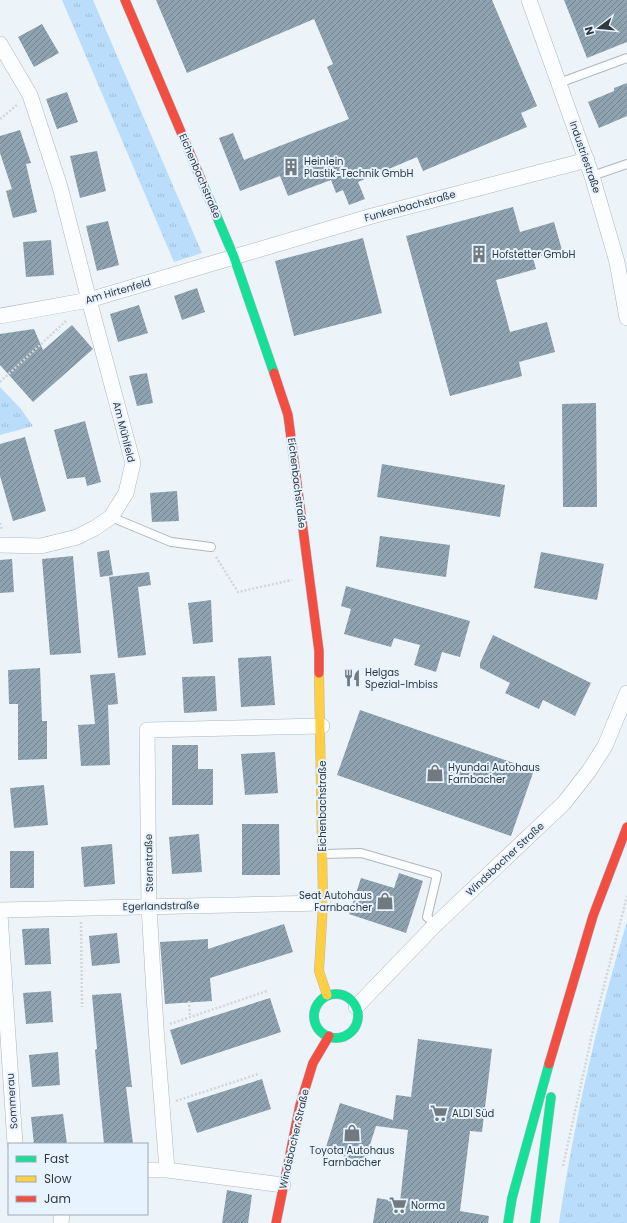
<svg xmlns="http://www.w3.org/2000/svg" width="627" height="1223" font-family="Poppins,sans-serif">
  <defs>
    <pattern id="grass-tufts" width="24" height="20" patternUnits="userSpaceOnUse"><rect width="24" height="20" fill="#baddfb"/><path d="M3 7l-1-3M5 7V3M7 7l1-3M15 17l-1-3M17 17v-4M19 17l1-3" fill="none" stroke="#a0bed8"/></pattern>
    <pattern id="building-hatch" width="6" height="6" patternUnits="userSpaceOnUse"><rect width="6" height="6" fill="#8ea2af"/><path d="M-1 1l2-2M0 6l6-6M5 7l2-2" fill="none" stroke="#758590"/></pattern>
  </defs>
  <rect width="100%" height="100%" fill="#ecf3f9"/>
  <path fill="url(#grass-tufts)" d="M 62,0 L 93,0 L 202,253 L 174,262 Z
    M 0,387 L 21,409 L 33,426 L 0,435 Z
    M 627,922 L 627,1223 L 559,1223 C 574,1122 597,1020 627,922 Z"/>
  <path fill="url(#building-hatch)" d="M 156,0 L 492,0 L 537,106 L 521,113 L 527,127 L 423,171 L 417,157 L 358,182 L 365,199 L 349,205 L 343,190 L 336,193 L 331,180 L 288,196 L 280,176 L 240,191 L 219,138 L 233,133 L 244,160 L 349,119 L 327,67 L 333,64 L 314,19 L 187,73 Z
    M 564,0 L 627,0 L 627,42 L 587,58 Z
    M 42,24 L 59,53 L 34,67 L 18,37 Z
    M 627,83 L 627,116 L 599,128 L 588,102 L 614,91 L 614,88 Z
    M 67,92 L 78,122 L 57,129 L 46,99 Z
    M 20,130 L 31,163 L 26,164 L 37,212 L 13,218 L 6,191 L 12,189 L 0,153 L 0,136 Z
    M 97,151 L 106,191 L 80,198 L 70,156 Z
    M 513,207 L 520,232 L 554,222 L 562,250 L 533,258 L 536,269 L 496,280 L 510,332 L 547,322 L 555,352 L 519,362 L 522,376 L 450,396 L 406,236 Z
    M 108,221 L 119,265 L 97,271 L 86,226 Z
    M 363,238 L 382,313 L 294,336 L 275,261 Z
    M 51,240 L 54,275 L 26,277 L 23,242 Z
    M 197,288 L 205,312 L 182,320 L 174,296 Z
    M 139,305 L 148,333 L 118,342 L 110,314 Z
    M 72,325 L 93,349 L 33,402 L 0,365 L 0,334 L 34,329 L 43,350 Z
    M 147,373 L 153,403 L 137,406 L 129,376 Z
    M 596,403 L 597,507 L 563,507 L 562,404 Z
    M 85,421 L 101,482 L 87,486 L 85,477 L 67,479 L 54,430 Z
    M 25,437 L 46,511 L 13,521 L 0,476 L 0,444 Z
    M 382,464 L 505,485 L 500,517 L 377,497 Z
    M 177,491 L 179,521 L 152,522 L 150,493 Z
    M 380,536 L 450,545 L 446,577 L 376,567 Z
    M 109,550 L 113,575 L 100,577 L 97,552 Z
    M 541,552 L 604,564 L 597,600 L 534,588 Z
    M 73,556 L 81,653 L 50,655 L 42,559 Z
    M 12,559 L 14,592 L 0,593 L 0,560 Z
    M 149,572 L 151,585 L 138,587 L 146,655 L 118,658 L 109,577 Z
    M 346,586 L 470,621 L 460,657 L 442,652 L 436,672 L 414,665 L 420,645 L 394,638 L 391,647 L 344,634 L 351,609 L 341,606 Z
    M 211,600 L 213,642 L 193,644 L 188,603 Z
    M 493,635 L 591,683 L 575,716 L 543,700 L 539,709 L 505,693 L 510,683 L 480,668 L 480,663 Z
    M 271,656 L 275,705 L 241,707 L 238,658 Z
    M 40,668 L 42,721 L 47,721 L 47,759 L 18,760 L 18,704 L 9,704 L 8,670 Z
    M 115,673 L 118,704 L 108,705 L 110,765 L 81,766 L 78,725 L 95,724 L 90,675 Z
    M 215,676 L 217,711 L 184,713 L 182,677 Z
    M 360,710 L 534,770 L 511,836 L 337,775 Z
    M 172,745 L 198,745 L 198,769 L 213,769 L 213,805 L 172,805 Z
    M 275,752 L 278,793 L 245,795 L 241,754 Z
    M 44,785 L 48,825 L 14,828 L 10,788 Z
    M 242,824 L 279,824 L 280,875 L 242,875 Z
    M 199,834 L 202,872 L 172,874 L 169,837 Z
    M 112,844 L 115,884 L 84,887 L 81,847 Z
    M 10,851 L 34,851 L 34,888 L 10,888 Z
    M 399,873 L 423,881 L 406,933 L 349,914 L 361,878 L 394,888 Z
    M 284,924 L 293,952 L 210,978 L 212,1001 L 165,1004 L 160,942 L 208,939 L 208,949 Z
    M 49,928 L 51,964 L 25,965 L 22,929 Z
    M 117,933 L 120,963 L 92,966 L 89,936 Z
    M 51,991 L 53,1022 L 26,1024 L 23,993 Z
    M 121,993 L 132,1087 L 126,1087 L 133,1144 L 104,1144 L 95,1050 L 97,1049 L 92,995 Z
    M 270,998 L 281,1032 L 181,1065 L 170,1030 Z
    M 418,1039 L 492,1049 L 482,1132 L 470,1131 L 460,1211 L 489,1216 L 488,1223 L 373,1223 L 377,1198 L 400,1202 L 408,1130 L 376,1126 L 364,1163 L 325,1150 L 340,1103 L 393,1120 L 396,1095 L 411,1097 Z
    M 58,1052 L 60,1085 L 32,1087 L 29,1055 Z
    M 262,1079 L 271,1109 L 197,1133 L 187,1103 Z
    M 63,1114 L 67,1144 L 34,1144 L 31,1117 Z
    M 227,1190 L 252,1195 L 248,1223 L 222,1223 Z"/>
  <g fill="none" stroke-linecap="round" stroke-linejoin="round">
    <g stroke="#b0b6bc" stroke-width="10">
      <path id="lane" d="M 559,83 L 627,58
        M 592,176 L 627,164
        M 111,517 L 171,542 L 211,547
        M 323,854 L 361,853 L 437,875 L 427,917 L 435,925"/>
    </g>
    <g stroke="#b0b6bc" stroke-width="16">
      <path id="street" d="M 529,0 L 592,176 L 617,262 L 627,318
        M 0,44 L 30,95 L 60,187 L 89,300 L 133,463 L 126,493 L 111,517 L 95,528 L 77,537 L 41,546 L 0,545
        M 0,316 L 89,300 L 372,216 L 587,160
        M 0,910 L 323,903
        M 0,914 L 15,1144
        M 356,1007 L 435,925 L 564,803 L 589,771 L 605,746 L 627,693
        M 147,1170 L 167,1170 L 283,1185
        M 167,1170 L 156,1028 L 149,906 L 147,730 L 322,726
        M 61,1223 L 62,1214"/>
    </g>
    <g stroke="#b0b6bc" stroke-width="10">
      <path id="fast" d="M 203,184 L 234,257 L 274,373
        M314 1016a22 22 0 1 1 44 0a22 22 0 1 1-44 0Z
        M 508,1223 L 512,1198 L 549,1064
        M 535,1223 L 551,1097"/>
    </g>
    <g stroke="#b0b6bc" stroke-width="10">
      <path id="slow" d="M 319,673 L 323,903 L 319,971 L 327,995"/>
    </g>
    <g stroke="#b0b6bc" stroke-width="10">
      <path id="jam" d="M 125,0 L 203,184
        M 274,373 L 288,415 L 319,651 L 319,673
        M 549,1064 L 593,916 L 627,827
        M 276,1223 L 300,1105 L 313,1063 L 329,1036"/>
    </g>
    <path stroke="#d4d6d8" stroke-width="2.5" stroke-dasharray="2 2" stroke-linecap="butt" d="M 0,119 L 17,105
      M 0,382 L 67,320
      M 0,523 L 2,530
      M 216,557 L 238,592 L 292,580
      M 81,922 L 82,1007
      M 189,1001 L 190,1017
      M 170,1024 L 267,991
      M 176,1101 L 258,1074
      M 563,1166 L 595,1021 L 627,896"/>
    <use href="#lane" stroke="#fcfdfe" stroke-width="8"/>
    <use href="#street" stroke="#fcfdfe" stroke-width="15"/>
    <use href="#fast" stroke="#16e098" stroke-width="9"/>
    <use href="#slow" stroke="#ffcf43" stroke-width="9"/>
    <use href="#jam" stroke="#f24e42" stroke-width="9"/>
  </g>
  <defs>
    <g id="building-bare" transform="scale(1.38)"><path d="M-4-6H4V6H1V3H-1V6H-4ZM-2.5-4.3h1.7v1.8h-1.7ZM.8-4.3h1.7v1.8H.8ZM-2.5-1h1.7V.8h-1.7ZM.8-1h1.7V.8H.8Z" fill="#727a81" stroke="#e7f3fe" stroke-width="2.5" paint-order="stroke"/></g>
    <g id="restaurant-bare" transform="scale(1.38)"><path d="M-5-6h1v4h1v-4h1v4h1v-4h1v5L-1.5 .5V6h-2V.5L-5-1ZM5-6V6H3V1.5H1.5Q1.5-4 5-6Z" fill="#727a81" stroke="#e7f3fe" stroke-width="2.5" paint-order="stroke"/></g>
    <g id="shop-bare" transform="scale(1.38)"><path d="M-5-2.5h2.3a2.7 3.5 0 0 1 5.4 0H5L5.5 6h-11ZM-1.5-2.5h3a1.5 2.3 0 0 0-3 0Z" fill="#727a81" stroke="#e7f3fe" stroke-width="2.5" paint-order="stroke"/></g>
    <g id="supermarket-bare" transform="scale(1.38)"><path d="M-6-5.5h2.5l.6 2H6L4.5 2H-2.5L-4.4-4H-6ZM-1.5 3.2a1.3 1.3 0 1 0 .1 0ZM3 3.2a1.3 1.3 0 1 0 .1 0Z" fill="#727a81" stroke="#e7f3fe" stroke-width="2.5" paint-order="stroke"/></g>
  </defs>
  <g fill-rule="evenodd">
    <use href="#building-bare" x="291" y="167"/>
    <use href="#building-bare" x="479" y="254"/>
    <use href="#restaurant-bare" x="352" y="678"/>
    <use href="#shop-bare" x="435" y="773"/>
    <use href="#shop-bare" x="385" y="901"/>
    <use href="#supermarket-bare" x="439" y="1113"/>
    <use href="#shop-bare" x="352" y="1133"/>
    <use href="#supermarket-bare" x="398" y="1205"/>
  </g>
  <g text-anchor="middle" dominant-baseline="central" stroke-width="4" stroke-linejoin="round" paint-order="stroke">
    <g font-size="10" fill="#313940" stroke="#e7f3fe">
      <text transform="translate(585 157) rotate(71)">Industriestraße</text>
      <text transform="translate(200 176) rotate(67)">Eichenbachstraße</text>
      <text transform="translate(410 206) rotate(-15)">Funkenbachstraße</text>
      <text transform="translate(118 291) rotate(-16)">Am Hirtenfeld</text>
      <text transform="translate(124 432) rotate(76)">Am Mühlfeld</text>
      <text transform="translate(297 483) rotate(83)">Eichenbachstraße</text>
      <text transform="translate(322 806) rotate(-90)">Eichenbachstraße</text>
      <text transform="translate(505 859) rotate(-43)">Windsbacher Straße</text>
      <text transform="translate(149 863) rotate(-91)">Sternstraße</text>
      <text transform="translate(161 906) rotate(-1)">Egerlandstraße</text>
      <text transform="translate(12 1101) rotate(-94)">Sommerau</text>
      <text transform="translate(294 1139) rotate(-77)">Windsbacher Straße</text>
    </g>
    <g font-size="10" fill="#313940" stroke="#e7f3fe" text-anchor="start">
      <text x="304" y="161">Heinlein<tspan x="304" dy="12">Plastik-Technik GmbH</tspan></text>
      <text x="492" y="254">Hofstetter GmbH</text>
      <text x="365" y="672">Helgas<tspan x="365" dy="12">Spezial-Imbiss</tspan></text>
      <text x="448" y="767">Hyundai Autohaus<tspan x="448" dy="12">Farnbacher</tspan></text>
      <text x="372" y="895" text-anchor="end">Seat Autohaus<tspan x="372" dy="12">Farnbacher</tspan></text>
      <text x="452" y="1113">ALDI Süd</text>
      <text x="352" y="1150" text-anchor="middle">Toyota Autohaus<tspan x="352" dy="12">Farnbacher</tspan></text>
      <text x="411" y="1205">Norma</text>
    </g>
  </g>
  <rect x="8" y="1143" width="140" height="72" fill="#e7f3fe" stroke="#9ea9b2"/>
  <rect x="16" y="1156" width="20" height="6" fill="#16e098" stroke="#9ea9b2"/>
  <text x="44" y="1163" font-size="12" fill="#313940">Fast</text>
  <rect x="16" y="1176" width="20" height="6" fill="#ffcf43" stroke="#9ea9b2"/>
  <text x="44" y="1183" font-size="12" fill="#313940">Slow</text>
  <rect x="16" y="1196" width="20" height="6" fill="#f24e42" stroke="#9ea9b2"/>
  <text x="44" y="1203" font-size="12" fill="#313940">Jam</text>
  <g transform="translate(599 28) rotate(254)" stroke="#e7f3fe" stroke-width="3" paint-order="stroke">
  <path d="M0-3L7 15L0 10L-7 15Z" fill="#313940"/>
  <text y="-6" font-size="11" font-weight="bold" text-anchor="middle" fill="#313940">N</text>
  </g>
</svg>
